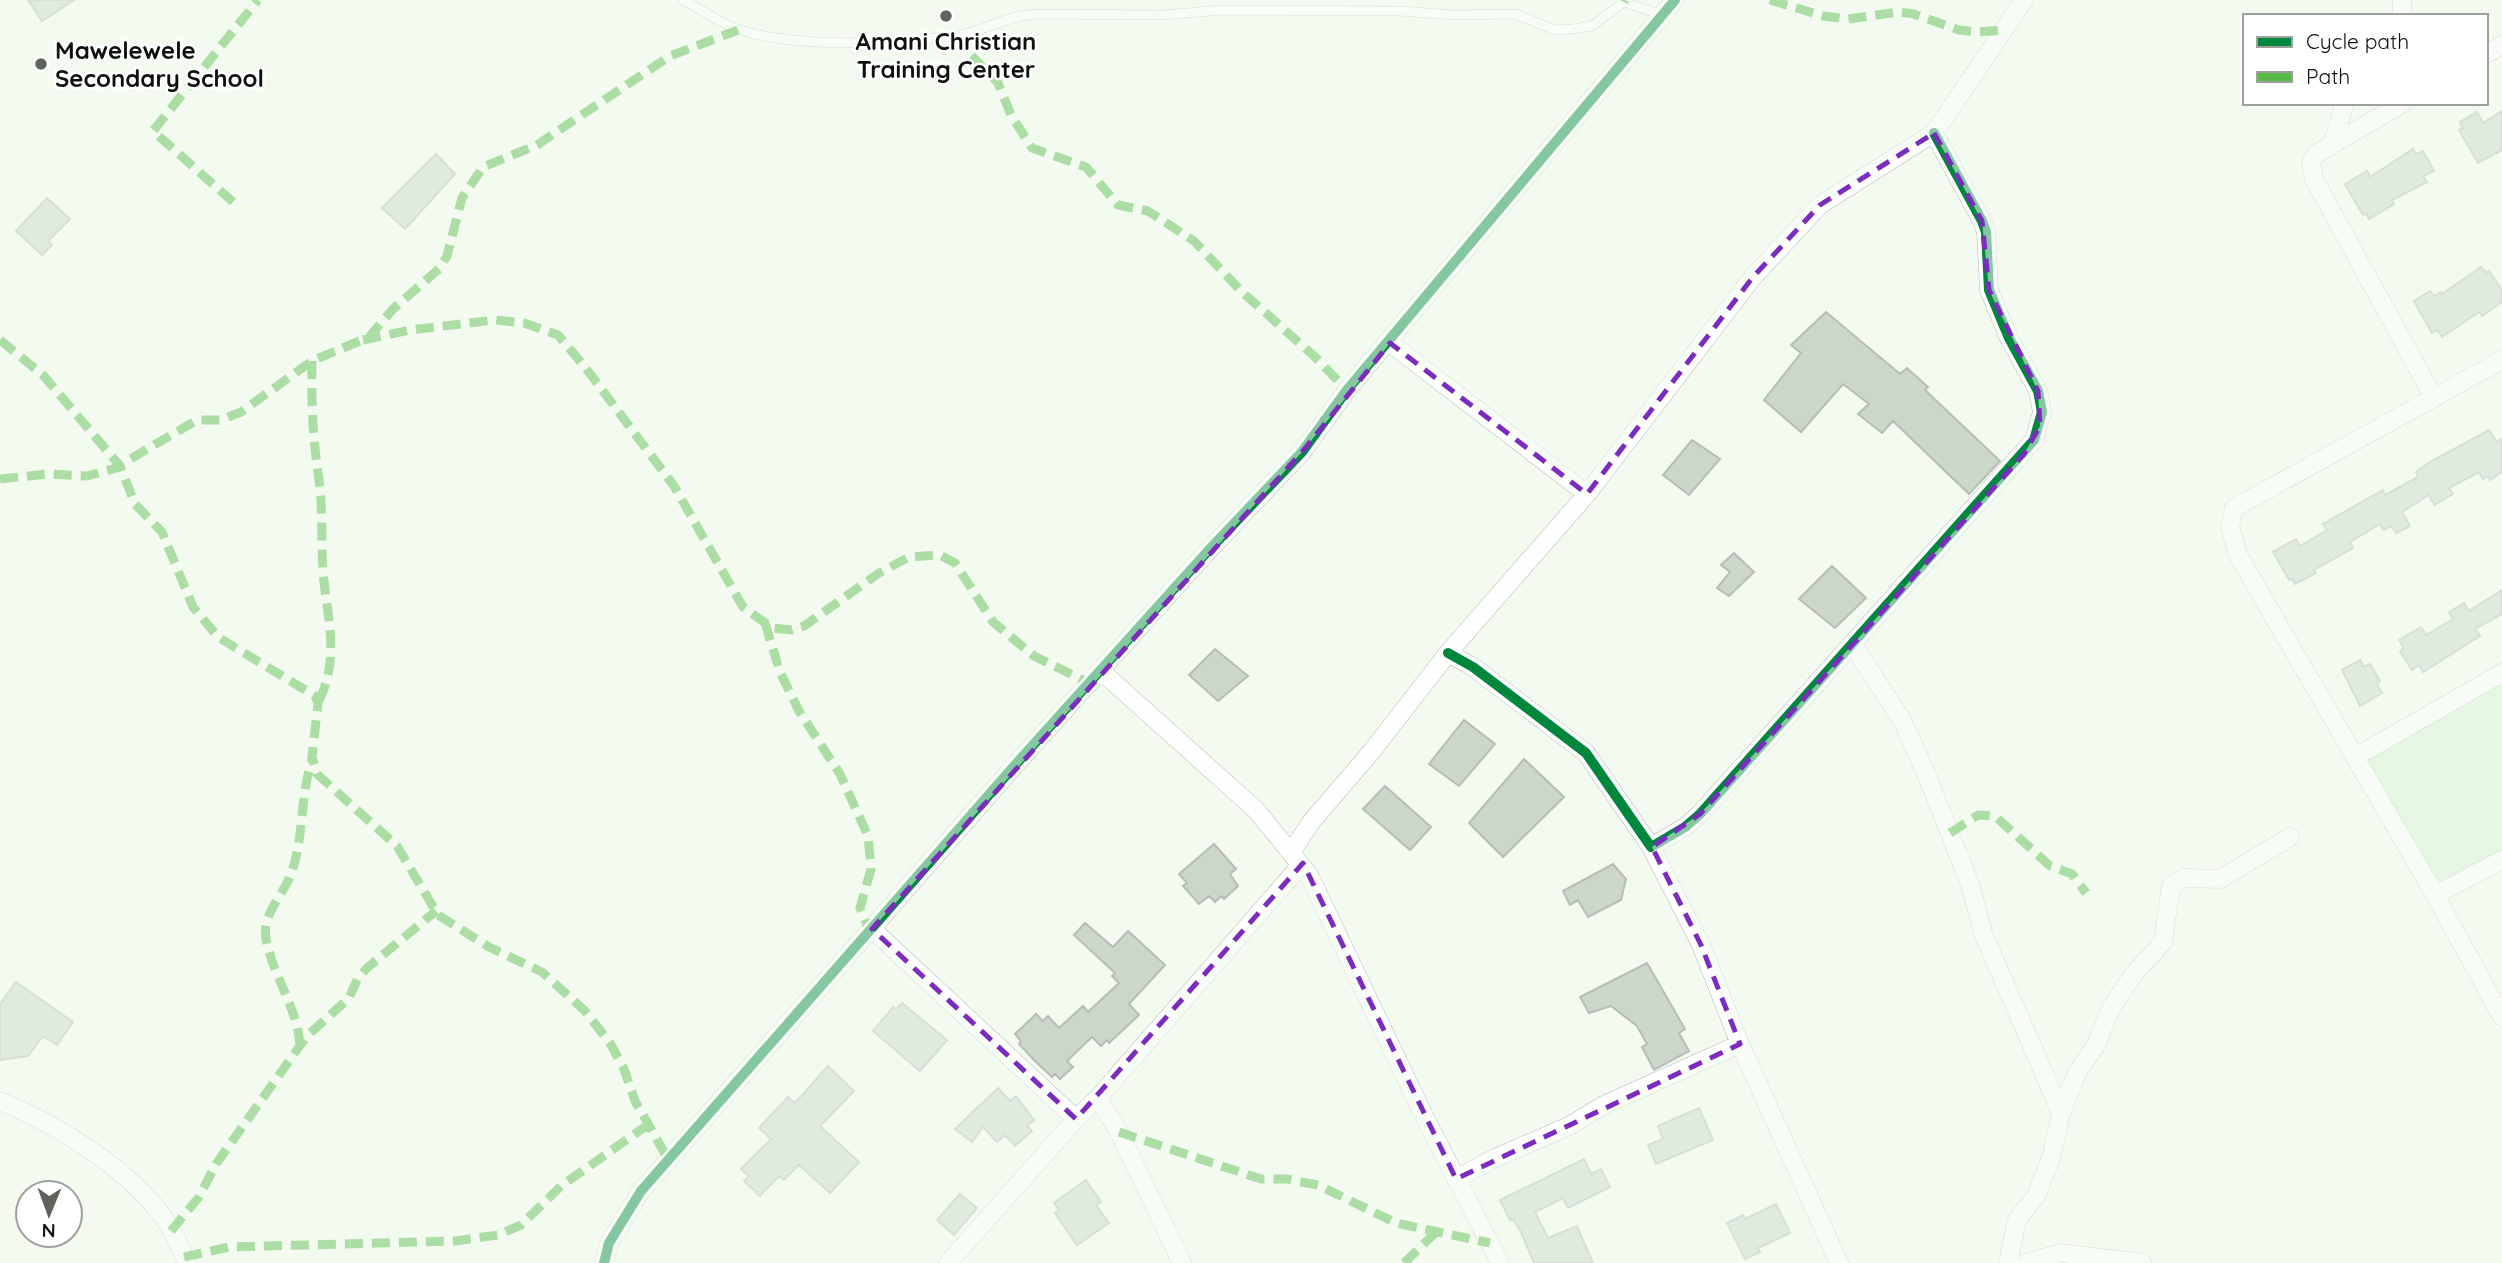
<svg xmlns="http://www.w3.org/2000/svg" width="2502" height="1263" font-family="Quicksand,sans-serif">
  <rect width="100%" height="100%" fill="#f3fbf1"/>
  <path fill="#d6f0d1" d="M 2502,685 L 2502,862 L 2431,906 L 2354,767 Z"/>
  <path fill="#cbd7c9" stroke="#b7bdb6" stroke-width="2" d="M 28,0 L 74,0 L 42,21 Z
    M 2502,111 L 2502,150 L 2478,163 L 2459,130 L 2463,128 L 2460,122 L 2477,112 L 2483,123 Z
    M 2413,149 L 2416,154 L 2423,151 L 2434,171 L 2423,176 L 2427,182 L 2392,200 L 2394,204 L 2369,219 L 2366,213 L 2363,215 L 2345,184 L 2367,171 L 2370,177 Z
    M 436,154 L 455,174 L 405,229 L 382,208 Z
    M 47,198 L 70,219 L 48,241 L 52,245 L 42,255 L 16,231 Z
    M 2481,267 L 2486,273 L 2489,271 L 2502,290 L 2502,302 L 2482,316 L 2479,312 L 2442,337 L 2437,330 L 2432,333 L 2414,301 L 2430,291 L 2434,296 L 2441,292 L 2442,294 Z
    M 1826,312 L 1900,374 L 1907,368 L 1928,387 L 1925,390 L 2000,461 L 1969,494 L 1893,421 L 1882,433 L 1858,414 L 1869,404 L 1843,384 L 1801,432 L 1764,400 L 1801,353 L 1791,345 Z
    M 2489,430 L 2497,442 L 2502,439 L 2502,472 L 2490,480 L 2488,476 L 2483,479 L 2479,472 L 2449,488 L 2453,494 L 2434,505 L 2429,495 L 2402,512 L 2410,526 L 2396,533 L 2391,526 L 2384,530 L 2380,524 L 2350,542 L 2353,548 L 2314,570 L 2316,573 L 2295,584 L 2292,579 L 2289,580 L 2273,552 L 2296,539 L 2300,546 L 2327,530 L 2323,524 L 2383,490 L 2385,495 L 2418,477 L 2416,472 L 2428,463 Z
    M 1692,440 L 1720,459 L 1689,495 L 1663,475 Z
    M 1734,553 L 1754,572 L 1729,596 L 1717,588 L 1730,572 L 1721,565 Z
    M 1832,566 L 1866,598 L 1835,628 L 1799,599 Z
    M 2502,590 L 2502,614 L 2475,629 L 2480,636 L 2423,672 L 2419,665 L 2412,670 L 2400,651 L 2404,648 L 2399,640 L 2421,627 L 2426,635 L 2453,619 L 2449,612 L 2464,603 L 2469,611 Z
    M 1215,649 L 1248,676 L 1218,701 L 1189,675 Z
    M 2360,660 L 2364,667 L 2370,664 L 2380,681 L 2377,685 L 2382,693 L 2360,706 L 2342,670 Z
    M 1464,720 L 1495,744 L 1459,786 L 1429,764 Z
    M 1524,759 L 1564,797 L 1503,857 L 1469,823 Z
    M 1385,786 L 1431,827 L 1410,850 L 1363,809 Z
    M 1214,844 L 1236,869 L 1230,874 L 1238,886 L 1224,899 L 1221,896 L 1215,902 L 1209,896 L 1199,904 L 1183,886 L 1187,883 L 1179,874 Z
    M 1613,864 L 1626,879 L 1621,900 L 1588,917 L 1578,900 L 1570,905 L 1563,891 Z
    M 1085,923 L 1113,947 L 1128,931 L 1165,965 L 1129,1004 L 1139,1015 L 1109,1043 L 1107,1040 L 1101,1046 L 1092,1037 L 1067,1061 L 1073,1067 L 1060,1079 L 1055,1074 L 1052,1077 L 1034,1060 L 1019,1044 L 1021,1041 L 1015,1034 L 1036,1014 L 1043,1021 L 1048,1016 L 1059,1028 L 1083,1006 L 1088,1012 L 1119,983 L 1112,976 L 1115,973 L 1074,935 Z
    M 1647,963 L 1685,1029 L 1679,1033 L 1689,1051 L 1654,1070 L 1642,1047 L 1647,1044 L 1637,1026 L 1611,1006 L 1589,1013 L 1580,997 Z
    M 16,982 L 73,1022 L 57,1045 L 43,1036 L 28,1056 L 0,1060 L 0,1004 Z
    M 902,1003 L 947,1040 L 920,1071 L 873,1031 L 893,1007 L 896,1009 Z
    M 828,1066 L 854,1091 L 820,1126 L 859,1162 L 830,1193 L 799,1165 L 784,1180 L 779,1176 L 760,1196 L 744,1181 L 749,1176 L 741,1169 L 771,1139 L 759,1128 L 788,1097 L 795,1103 Z
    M 998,1088 L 1010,1101 L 1016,1096 L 1034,1120 L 1027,1126 L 1032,1131 L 1015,1146 L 1005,1135 L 997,1142 L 983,1127 L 972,1142 L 955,1129 Z
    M 1699,1108 L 1713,1140 L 1656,1164 L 1648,1145 L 1663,1139 L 1658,1126 Z
    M 1584,1159 L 1591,1174 L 1601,1169 L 1610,1187 L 1568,1208 L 1563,1198 L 1535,1212 L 1548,1238 L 1577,1226 L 1593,1263 L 1534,1263 L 1520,1230 L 1513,1219 L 1510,1220 L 1500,1200 Z
    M 1086,1180 L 1101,1202 L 1096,1205 L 1109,1223 L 1077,1245 L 1055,1213 L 1059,1210 L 1054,1203 Z
    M 960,1194 L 977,1208 L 954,1235 L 937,1220 Z
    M 1776,1204 L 1790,1233 L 1758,1248 L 1760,1252 L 1745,1259 L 1727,1223 L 1743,1215 L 1745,1219 Z"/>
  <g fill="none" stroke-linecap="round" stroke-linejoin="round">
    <g stroke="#b4bab2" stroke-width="10">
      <path id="service" d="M 683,0 C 702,9 720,24 740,30 C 796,48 894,44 953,36 C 981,33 1005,16 1034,14 L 1163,15 L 1223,10 L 1400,11 L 1454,15 L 1515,14 L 1555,30 L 1573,29 L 1592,26 L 1624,2 L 1662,15"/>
    </g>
    <g stroke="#b4bab2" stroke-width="19">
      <path id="minor" d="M 2402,0 L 2402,16
        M 2486,54 L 2502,45
        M 2403,103 L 2316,154 L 2311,163 L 2314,179 L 2434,398
        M 2332,145 L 2345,103
        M 1390,343 L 1587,494
        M 2502,360 L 2234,508 L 2230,526 L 2238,555 L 2435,895 L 2502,1017
        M 1853,645 L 1902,720 L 1925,771 L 1970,884 L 1983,933 L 2061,1113
        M 1448,653 L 1473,667 L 1586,753 L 1651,847 L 1685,827 L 1700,814 L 2034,440 L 2042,412 L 2038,391 L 2009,338 L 1989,290 L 1986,232 L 1982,221 L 1934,133
        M 1101,671 L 1256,810 L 1309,875 L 1427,1122 L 1500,1263
        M 2355,757 L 2502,673
        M 1651,847 L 1701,945 L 1740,1044 L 1839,1263
        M 1291,852 L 1312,821 L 1372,751 L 1448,653 L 1587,494 L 1753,277 L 1820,205 L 1934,133 L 2024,0
        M 2435,895 L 2502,860
        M 872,929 L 1076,1119
        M 1098,1098 L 1119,1132 L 1182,1263
        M 0,1101 C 57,1124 134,1172 168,1224 C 176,1236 181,1250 187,1263
        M 1456,1179 L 1493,1159 L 1569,1126 L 1604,1105 L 1740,1044
        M 604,1263 L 609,1243 L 641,1191 L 1016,764 L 1207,552 L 1302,452 L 1347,390 L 1675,0
        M 948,1263 L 1076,1119 L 1098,1098 L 1301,865
        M 2008,1263 L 2017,1220 L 2036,1196 L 2052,1155 L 2061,1113 L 2078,1071 L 2096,1045 L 2111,1008 L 2133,975 L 2163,942 L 2171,886 L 2184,878 L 2220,879 L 2290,837
        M 2026,1263 L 2061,1253 L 2142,1263"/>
    </g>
    <use href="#service" stroke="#fdfefd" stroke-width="9"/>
    <use href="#minor" stroke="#fdfefd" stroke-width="18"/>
    <path stroke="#58b947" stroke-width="9" stroke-dasharray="18 9" stroke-linecap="butt" d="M 1770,0 L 1823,16 L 1848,19 L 1899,12 L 1914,14 L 1959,30 L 1978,32 L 2003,30
      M 1624,2 L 1625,0
      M 953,36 L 998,83 L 1011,115 L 1032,148 L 1086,167 L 1118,205 L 1148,211 L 1194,241 L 1242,292 L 1314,356 L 1347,390
      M 233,202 L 153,131 L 258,0
      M 0,340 L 43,375 L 120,466 L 135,504 L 162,532 L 193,607 L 218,637 L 315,696 L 318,703 L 312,757 L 317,774 L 397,846 L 438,915 L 489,947 L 542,972 L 584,1010 L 610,1043 L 624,1069 L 635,1101 L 668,1159
      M 363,340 L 410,330 L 495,320 L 524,323 L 558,335 L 585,367 L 674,486 L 743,607 L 772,628 L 791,630 L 804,626 L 879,573 L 909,557 L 940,555 L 955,563 L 993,622 L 1034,656 L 1089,683
      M 312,361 C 311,402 313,440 319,480 C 323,510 321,541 323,571 C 327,621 341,655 318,703
      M 0,479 L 48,474 L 87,476 L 113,469 L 197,420 L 221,420 L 241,412 L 312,361 L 369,337 L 393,309 L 440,268 L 447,256 L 462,198 L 483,167 L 537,145 L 670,56 L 738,30
      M 765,623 L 780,672 L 799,711 L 840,774 L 868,836 L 871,869 L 860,908 L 870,932
      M 1950,833 L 1978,815 L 1995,816 L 2050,866 L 2072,874 L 2086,893
      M 300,1046 C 298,1008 273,977 266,939 C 261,914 285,894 292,871 C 304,836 300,796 312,760
      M 1119,1132 L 1261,1179 L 1287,1179 L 1318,1185 L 1396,1223 L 1490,1243
      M 171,1231 L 199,1197 L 216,1164 L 306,1037 L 349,998 L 358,978 L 367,968 L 436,911
      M 184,1257 L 229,1247 L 455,1241 L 498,1235 L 521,1225 L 561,1186 L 649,1124
      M 1404,1263 L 1437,1231"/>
    <g stroke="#fff" stroke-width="15">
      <path id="cycleway" d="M 1448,653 L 1473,667 L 1586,753 L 1651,847 L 1685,827 L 1700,814 L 2034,440 L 2042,412 L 2038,391 L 2009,338 L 1989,290 L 1986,232 L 1982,221 L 1934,133
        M 604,1263 L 609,1243 L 641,1191 L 1016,764 L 1207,552 L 1302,452 L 1347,390 L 1675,0"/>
    </g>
    <use href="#cycleway" stroke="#00873e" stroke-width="10"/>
  </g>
  <path d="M0 0H2502V1263H0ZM 1934,133 L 1982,221 L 1989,290 L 2038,391 L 2040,426 L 2024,454 L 1700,814 L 1652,847 L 1701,945 L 1740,1044 L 1456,1179 L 1303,863 L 1076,1119 L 872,929 L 1302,452 L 1390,343 L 1587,494 L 1753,277 L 1820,205 Z" fill="#f3fbf1" fill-opacity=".55" fill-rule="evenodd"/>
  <path fill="none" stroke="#7b2cbf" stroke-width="5" stroke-dasharray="14 9" stroke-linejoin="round" d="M 1934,133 L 1982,221 L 1989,290 L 2038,391 L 2040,426 L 2024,454 L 1700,814 L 1652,847 L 1701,945 L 1740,1044 L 1456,1179 L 1303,863 L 1076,1119 L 872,929 L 1302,452 L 1390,343 L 1587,494 L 1753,277 L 1820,205 Z"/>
  <g fill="#5e645c" stroke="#fff" stroke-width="2.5">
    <circle cx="946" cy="16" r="7"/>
    <circle cx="41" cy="64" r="7"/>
  </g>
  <g text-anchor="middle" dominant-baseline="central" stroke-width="5" stroke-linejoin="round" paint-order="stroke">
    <g font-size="24" font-weight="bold" fill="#0d120c" stroke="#fff">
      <text x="946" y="41">Amani Christian<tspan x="946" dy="28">Training Center</tspan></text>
      <text x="55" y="50" text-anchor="start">Mawelewele<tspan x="55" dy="28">Secondary School</tspan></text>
    </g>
  </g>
  <rect x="2243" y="14" width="245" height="91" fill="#ffffff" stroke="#9ea09e" stroke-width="2"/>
  <rect x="2257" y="37" width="35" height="10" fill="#00873e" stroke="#9ea09e" stroke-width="2"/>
  <text x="2306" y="49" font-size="21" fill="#0d120c">Cycle path</text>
  <rect x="2257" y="72" width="35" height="10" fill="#58b947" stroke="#9ea09e" stroke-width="2"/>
  <text x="2306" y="84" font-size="21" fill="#0d120c">Path</text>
  <g transform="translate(49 1214) rotate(181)"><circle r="33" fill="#ffffff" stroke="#9ea09e" stroke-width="2"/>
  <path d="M0-5L12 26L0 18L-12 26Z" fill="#5e645c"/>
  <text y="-10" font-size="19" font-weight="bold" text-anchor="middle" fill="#0d120c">N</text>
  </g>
</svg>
